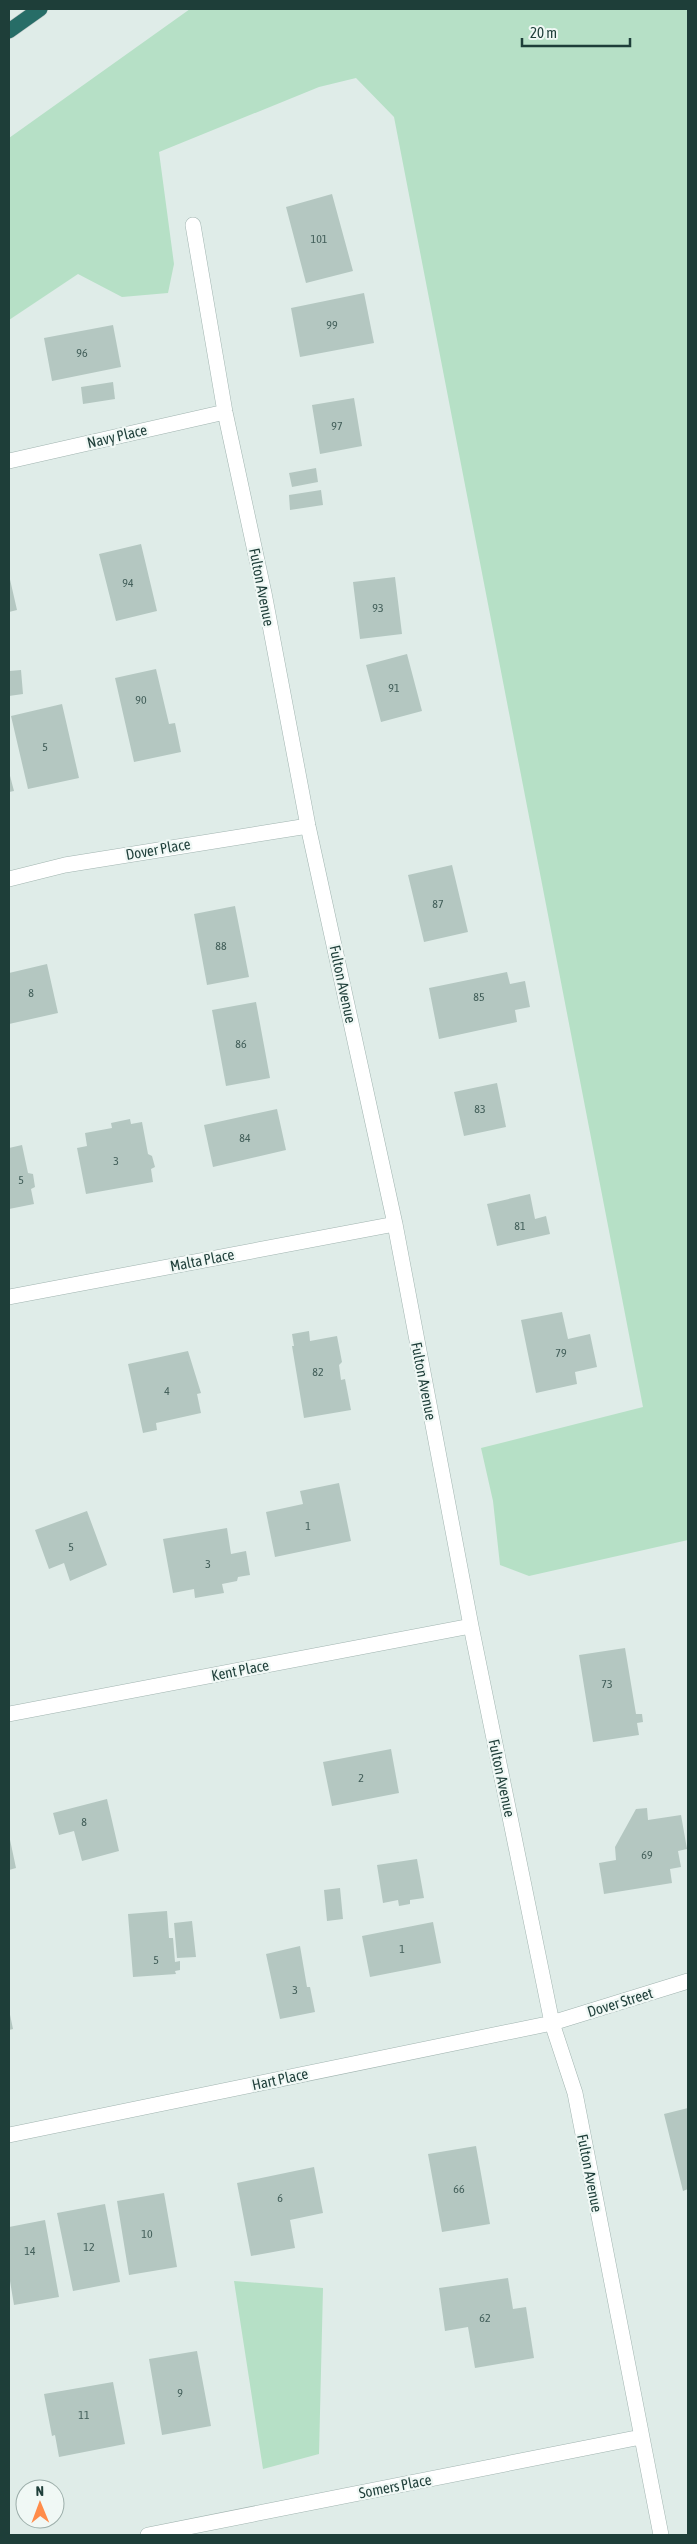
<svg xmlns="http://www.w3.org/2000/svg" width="697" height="2544" font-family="'Asap Condensed',sans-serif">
  <rect width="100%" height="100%" fill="#dfece8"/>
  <path fill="#b6e0c6" d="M 190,9 L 688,9 L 688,1540 L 529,1576 L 500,1565 L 493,1501 L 481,1448 L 643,1407 L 394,117 L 356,78 L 319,87 L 159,152 L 174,264 L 168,293 L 122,297 L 78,274 L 9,320 L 9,138 Z
    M 234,2281 L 323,2288 L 319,2454 L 263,2469 Z"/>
  <path fill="#b4c7c1" d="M 332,194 L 353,271 L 306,283 L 286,207 Z
    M 364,293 L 374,343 L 300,357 L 291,308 Z
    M 113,325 L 121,367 L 52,381 L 44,338 Z
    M 113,382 L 115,399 L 83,404 L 81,387 Z
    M 354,398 L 362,446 L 320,454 L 312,405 Z
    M 316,468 L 318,482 L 292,487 L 289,473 Z
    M 321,490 L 323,505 L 290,510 L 289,495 Z
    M 141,544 L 157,611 L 116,621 L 99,554 Z
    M 9,575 L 17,610 L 9,612 Z
    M 395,577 L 402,634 L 360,639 L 353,582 Z
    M 407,654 L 422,711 L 381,722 L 366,665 Z
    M 156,669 L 169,724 L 175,723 L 181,752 L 134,762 L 115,678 Z
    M 21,670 L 23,694 L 9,696 L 9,671 Z
    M 62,704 L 79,778 L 28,789 L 11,716 Z
    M 9,772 L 14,791 L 9,792 Z
    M 452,865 L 468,932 L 424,942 L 408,875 Z
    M 235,906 L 249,977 L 207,985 L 194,914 Z
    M 47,964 L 58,1013 L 9,1024 L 9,973 Z
    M 507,972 L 510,984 L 525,981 L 530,1007 L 515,1010 L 517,1022 L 439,1039 L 429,988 Z
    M 256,1002 L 270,1078 L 226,1086 L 212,1010 Z
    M 497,1083 L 506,1127 L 464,1136 L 454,1092 Z
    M 277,1109 L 286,1150 L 213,1167 L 204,1125 Z
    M 130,1119 L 131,1124 L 142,1122 L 148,1154 L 152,1156 L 155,1167 L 151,1169 L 153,1182 L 86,1194 L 77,1148 L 87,1146 L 85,1133 L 112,1128 L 111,1123 Z
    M 22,1145 L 28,1173 L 33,1174 L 35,1187 L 31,1189 L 34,1204 L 9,1209 L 9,1148 Z
    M 530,1194 L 535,1219 L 546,1216 L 550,1234 L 497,1246 L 487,1204 Z
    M 562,1312 L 568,1339 L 590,1334 L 597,1367 L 575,1372 L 577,1384 L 536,1393 L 521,1320 Z
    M 309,1331 L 310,1341 L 337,1336 L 342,1362 L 339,1365 L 341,1380 L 345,1379 L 351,1410 L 304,1418 L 292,1346 L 294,1346 L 292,1334 Z
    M 188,1351 L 201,1393 L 197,1394 L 201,1413 L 156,1423 L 157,1430 L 143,1433 L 128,1364 Z
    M 339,1483 L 351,1541 L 275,1557 L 266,1512 L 303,1504 L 300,1491 Z
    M 87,1511 L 107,1565 L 70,1581 L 64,1563 L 49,1569 L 35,1530 Z
    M 227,1528 L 231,1554 L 246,1551 L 250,1575 L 238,1577 L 237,1581 L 222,1584 L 224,1593 L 195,1598 L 194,1589 L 173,1593 L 163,1539 Z
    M 625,1648 L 636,1714 L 642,1714 L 643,1722 L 637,1723 L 639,1735 L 593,1742 L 579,1655 Z
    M 391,1749 L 399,1793 L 332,1806 L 323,1762 Z
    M 107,1799 L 119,1851 L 82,1861 L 74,1831 L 59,1835 L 53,1813 Z
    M 647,1808 L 648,1820 L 681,1815 L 687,1849 L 678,1851 L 681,1867 L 670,1869 L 672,1883 L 604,1894 L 599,1863 L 616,1860 L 615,1847 L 636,1809 Z
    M 9,1835 L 16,1868 L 9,1870 Z
    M 417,1859 L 424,1898 L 410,1900 L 410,1904 L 399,1906 L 398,1900 L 383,1903 L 377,1865 Z
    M 340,1888 L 343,1919 L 327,1921 L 324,1890 Z
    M 167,1911 L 169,1938 L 173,1938 L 175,1962 L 180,1961 L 180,1970 L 175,1971 L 176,1974 L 133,1977 L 128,1914 Z
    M 192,1921 L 196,1957 L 177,1958 L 174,1923 Z
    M 433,1922 L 441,1963 L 370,1977 L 362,1936 Z
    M 300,1946 L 307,1987 L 310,1987 L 315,2012 L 280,2019 L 266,1954 Z
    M 9,2010 L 13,2029 L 9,2030 Z
    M 688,2108 L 688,2189 L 683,2191 L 664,2114 Z
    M 476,2146 L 490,2224 L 442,2232 L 428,2154 Z
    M 314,2167 L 323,2213 L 290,2220 L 295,2248 L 251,2256 L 237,2183 Z
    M 164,2193 L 177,2267 L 129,2275 L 117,2201 Z
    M 105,2204 L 120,2282 L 73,2291 L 57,2213 Z
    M 45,2220 L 59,2297 L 14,2305 L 9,2275 L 9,2227 Z
    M 508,2278 L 513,2309 L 526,2307 L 534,2358 L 475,2368 L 468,2327 L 445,2331 L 439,2288 Z
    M 197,2351 L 211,2426 L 162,2435 L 149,2359 Z
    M 113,2382 L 125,2444 L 59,2457 L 55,2435 L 52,2436 L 44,2394 Z"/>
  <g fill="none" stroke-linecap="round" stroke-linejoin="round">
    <g stroke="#a1b4b0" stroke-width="16">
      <path id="minor" d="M 193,225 L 225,412 L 264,593 L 308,826 L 395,1224 L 471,1626 L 552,2023 L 575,2093 L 661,2535
        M 9,461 L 225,412
        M 9,879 L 65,865 L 308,826
        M 9,1297 L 395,1224
        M 9,1714 L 471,1626
        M 9,2135 L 552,2023 L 688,1981
        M 148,2535 L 641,2437"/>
    </g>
    <g stroke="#c0c9c8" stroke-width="16">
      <path id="highway" d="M 9,31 L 40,9"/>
    </g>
    <use href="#minor" stroke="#fff" stroke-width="15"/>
    <use href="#highway" stroke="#276d67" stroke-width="15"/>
  </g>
  <g text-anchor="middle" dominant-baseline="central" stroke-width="4.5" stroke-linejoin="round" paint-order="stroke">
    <g font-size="12" fill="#44605b">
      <text x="319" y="239">101</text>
      <text x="332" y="325">99</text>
      <text x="82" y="353">96</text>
      <text x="337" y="426">97</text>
      <text x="128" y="583">94</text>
      <text x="378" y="608">93</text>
      <text x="394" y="688">91</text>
      <text x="141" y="700">90</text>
      <text x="45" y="747">5</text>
      <text x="438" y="904">87</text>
      <text x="221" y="946">88</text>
      <text x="31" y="993">8</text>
      <text x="479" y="997">85</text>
      <text x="241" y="1044">86</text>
      <text x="480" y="1109">83</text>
      <text x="245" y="1138">84</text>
      <text x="116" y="1161">3</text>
      <text x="21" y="1180">5</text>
      <text x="520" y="1226">81</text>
      <text x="561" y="1353">79</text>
      <text x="318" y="1372">82</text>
      <text x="167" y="1391">4</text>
      <text x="308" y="1526">1</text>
      <text x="71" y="1547">5</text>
      <text x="208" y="1564">3</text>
      <text x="607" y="1684">73</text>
      <text x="361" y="1778">2</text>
      <text x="84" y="1822">8</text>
      <text x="647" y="1855">69</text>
      <text x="402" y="1949">1</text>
      <text x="156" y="1960">5</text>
      <text x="295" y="1990">3</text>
      <text x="459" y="2189">66</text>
      <text x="280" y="2198">6</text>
      <text x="147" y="2234">10</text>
      <text x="89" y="2247">12</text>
      <text x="30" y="2251">14</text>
      <text x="485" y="2318">62</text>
      <text x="180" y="2393">9</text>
      <text x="84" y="2415">11</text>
    </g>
    <g font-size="15" fill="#1e3e39" stroke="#f0f8f5">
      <text transform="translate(117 436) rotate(-13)">Navy Place</text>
      <text transform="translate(262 587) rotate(79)">Fulton Avenue</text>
      <text transform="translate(158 849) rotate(-10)">Dover Place</text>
      <text transform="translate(343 984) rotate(78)">Fulton Avenue</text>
      <text transform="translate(202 1260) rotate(-11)">Malta Place</text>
      <text transform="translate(424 1381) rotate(79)">Fulton Avenue</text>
      <text transform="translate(240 1670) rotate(-11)">Kent Place</text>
      <text transform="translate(502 1778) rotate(78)">Fulton Avenue</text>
      <text transform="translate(620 2002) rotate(-17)">Dover Street</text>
      <text transform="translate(280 2079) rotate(-12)">Hart Place</text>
      <text transform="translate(590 2173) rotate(79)">Fulton Avenue</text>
      <text transform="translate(395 2486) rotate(-11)">Somers Place</text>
    </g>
  </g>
  <rect width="697" height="2544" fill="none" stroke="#1e3e39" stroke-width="20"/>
  <g transform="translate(40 2504) rotate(359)"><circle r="24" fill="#f0f8f5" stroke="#9caeaa"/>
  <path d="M0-4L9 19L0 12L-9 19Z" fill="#ff8c4a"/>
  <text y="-8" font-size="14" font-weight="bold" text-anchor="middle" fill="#1e3e39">N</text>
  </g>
  <path d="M522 38v8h108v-8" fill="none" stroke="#1e3e39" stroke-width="2.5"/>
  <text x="530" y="38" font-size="15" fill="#1e3e39" stroke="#f0f8f5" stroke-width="4" paint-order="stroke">20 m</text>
</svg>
